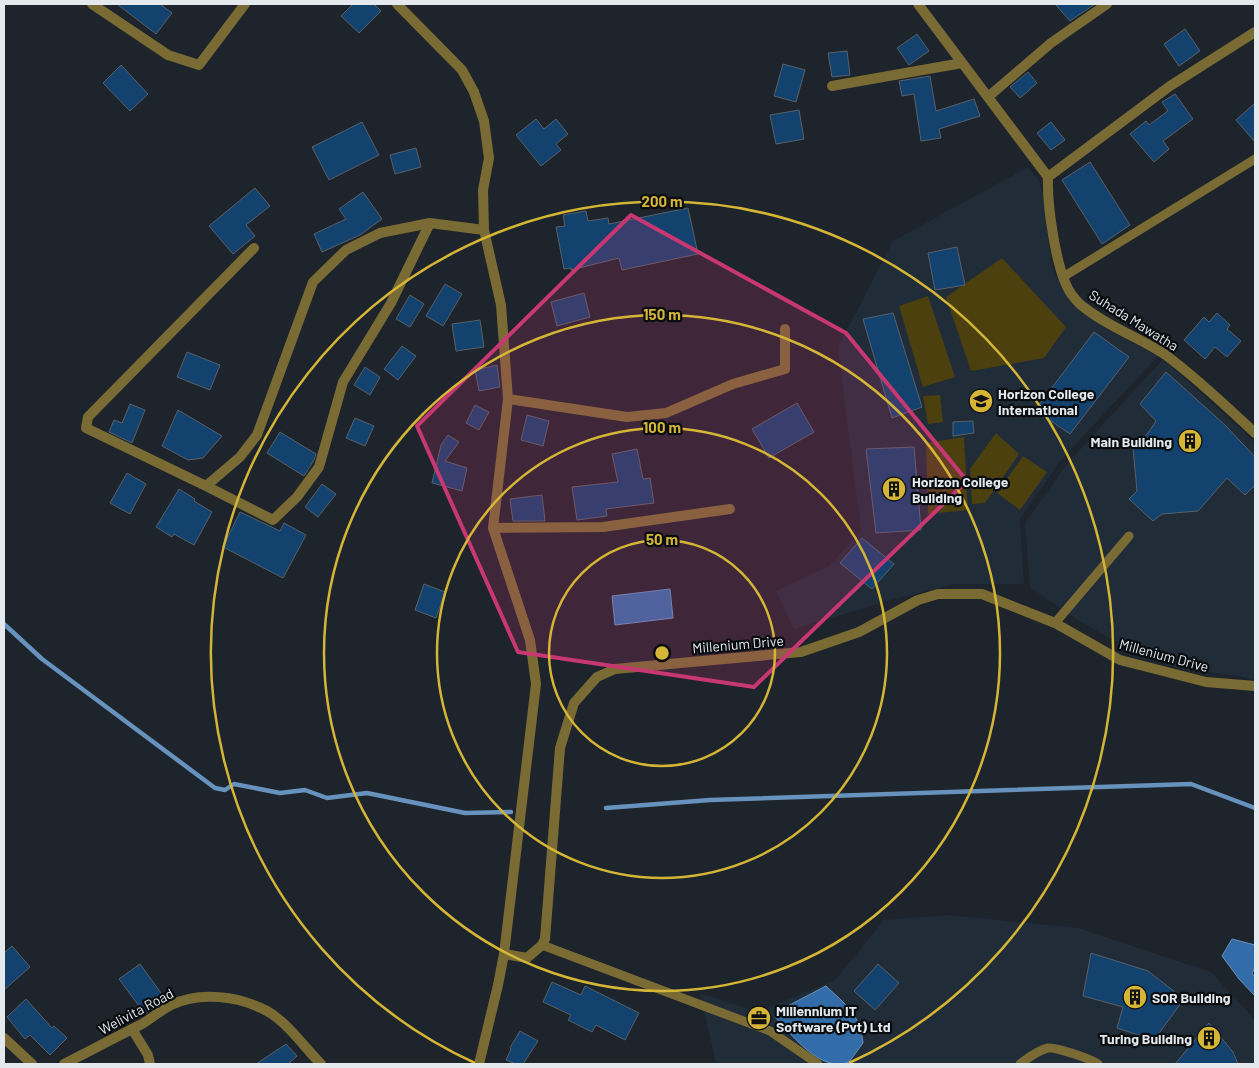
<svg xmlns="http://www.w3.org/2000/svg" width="1259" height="1068" font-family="Barlow,sans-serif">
  <rect width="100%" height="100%" fill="#1d242b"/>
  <path fill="#212c39" d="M 1028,167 L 1040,182 L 1045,203 L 1051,263 L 1062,289 L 1073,305 L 1110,331 L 1158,356 L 1060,461 L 1020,519 L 1024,584 L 955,584 L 884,602 L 794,629 L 776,591 L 829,566 L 861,530 L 838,347 L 893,241 Z
    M 1163,359 L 1255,443 L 1255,679 L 1174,667 L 1143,656 L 1077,620 L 1030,587 L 1025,523 L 1066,465 Z
    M 948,915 L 1078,928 L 1211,972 L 1255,1020 L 1255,1064 L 716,1064 L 700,993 L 757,1012 L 835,980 L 884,920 Z"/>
  <path fill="#4c400e" d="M 1002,258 L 1066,327 L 1044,358 L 971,371 L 946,297 Z
    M 928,296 L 955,377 L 923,387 L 899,306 Z
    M 940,395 L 943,422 L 928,424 L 923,396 Z
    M 996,433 L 1019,454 L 985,503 L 972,504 L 970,469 Z
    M 964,437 L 968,510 L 928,514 L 926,443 Z
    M 1023,456 L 1047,472 L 1020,510 L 997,493 Z"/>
  <path fill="#326da9" stroke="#6792be" d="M 670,589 L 673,618 L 615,625 L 612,596 Z
    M 1232,939 L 1255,945 L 1255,967 L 1252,974 L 1255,976 L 1255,996 L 1239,979 L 1222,956 Z
    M 826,986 C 846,1005 860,1014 863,1043 L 849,1062 C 846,1063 841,1064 838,1064 C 814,1064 790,1033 775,1017 L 778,1011 Z"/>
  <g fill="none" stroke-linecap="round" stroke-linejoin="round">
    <path stroke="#6792be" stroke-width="4.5" d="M 4,624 L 42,659 L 215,788 L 225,790 L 234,784 L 280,793 L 305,790 L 327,798 L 367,793 L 465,813 L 511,812
      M 606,808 L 710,800 L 1191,784 L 1255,808"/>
  </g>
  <path fill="#14426e" stroke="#586069" d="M 117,4 L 160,4 L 172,13 L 156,34 Z
    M 353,4 L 374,4 L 381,11 L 359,33 L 341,16 Z
    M 1055,4 L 1095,4 L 1070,21 Z
    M 1185,29 L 1200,51 L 1179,66 L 1164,44 Z
    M 917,34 L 929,51 L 909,65 L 897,48 Z
    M 847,51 L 850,75 L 832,77 L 828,53 Z
    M 783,64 L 805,70 L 796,102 L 774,96 Z
    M 121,65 L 148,94 L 130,111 L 103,83 Z
    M 1028,72 L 1037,83 L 1020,98 L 1010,87 Z
    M 930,76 L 936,111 L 974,99 L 980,116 L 939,129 L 941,138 L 921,141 L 914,94 L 902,96 L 899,81 Z
    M 1175,94 L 1193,119 L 1163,141 L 1169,149 L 1154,162 L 1130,134 L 1146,121 L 1149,125 L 1168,111 L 1162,102 Z
    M 1255,103 L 1255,142 L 1236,120 Z
    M 799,110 L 804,139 L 776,144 L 770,115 Z
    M 536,119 L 544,129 L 556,119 L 568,134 L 556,144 L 561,150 L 541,166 L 516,135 Z
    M 362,122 L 379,155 L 329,180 L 312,147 Z
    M 1051,122 L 1065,140 L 1051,150 L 1037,133 Z
    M 416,148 L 421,167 L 395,174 L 390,155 Z
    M 1090,162 L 1130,225 L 1102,244 L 1062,180 Z
    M 255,188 L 270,206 L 246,225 L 255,236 L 233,254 L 209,226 Z
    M 363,192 L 382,219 L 360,235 L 322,252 L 314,234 L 346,219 L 339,209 Z
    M 688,208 L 698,254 L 622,270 L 619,258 L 571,270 L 571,268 L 564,269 L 556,227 L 565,226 L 563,215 L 586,211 L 588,221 L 608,218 L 609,224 Z
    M 957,247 L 965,285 L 935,290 L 928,253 Z
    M 445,284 L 462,294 L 443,326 L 426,316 Z
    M 584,293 L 590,317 L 557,326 L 551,302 Z
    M 410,295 L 424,304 L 410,327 L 396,319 Z
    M 893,313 L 922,407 L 892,418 L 863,319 Z
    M 1217,313 L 1230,325 L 1227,329 L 1241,341 L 1227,357 L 1215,347 L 1205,359 L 1184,340 L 1204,317 L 1209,322 Z
    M 480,320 L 484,347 L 456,351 L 452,324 Z
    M 1094,332 L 1129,357 L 1070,434 L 1035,410 Z
    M 402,346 L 416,356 L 398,380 L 384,369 Z
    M 187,352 L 220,365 L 210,390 L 177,377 Z
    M 497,365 L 500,387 L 479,391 L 475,370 Z
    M 365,367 L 380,377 L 370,395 L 354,385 Z
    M 1166,372 L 1225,425 L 1255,457 L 1255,485 L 1245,495 L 1227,478 L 1198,511 L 1162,514 L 1153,521 L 1129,499 L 1137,491 L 1133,448 L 1148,433 L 1156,421 L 1140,404 Z
    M 797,403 L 814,432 L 769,458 L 752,429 Z
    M 130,404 L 145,410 L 132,443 L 109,432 L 114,420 L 122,423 Z
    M 475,405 L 489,412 L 479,430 L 466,423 Z
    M 178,410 L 222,436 L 203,458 L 188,460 L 162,446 Z
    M 527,415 L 549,421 L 543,446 L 521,440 Z
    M 355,418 L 374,426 L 365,446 L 346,438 Z
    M 973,421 L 974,433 L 953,436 L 953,422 Z
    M 280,432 L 316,454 L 314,460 L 304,476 L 267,453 Z
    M 448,435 L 459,442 L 445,461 L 467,468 L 462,491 L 432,483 L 441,445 Z
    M 914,447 L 921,530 L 876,533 L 866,449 Z
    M 637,449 L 643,479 L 650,478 L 654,503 L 606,509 L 607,516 L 577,520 L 572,487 L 618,482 L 612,454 Z
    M 127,473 L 146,484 L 130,514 L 110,503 Z
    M 322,484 L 336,494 L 318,517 L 305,507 Z
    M 179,489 L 195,499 L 194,501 L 212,512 L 194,545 L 174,534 L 172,537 L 156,527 Z
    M 542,495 L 545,521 L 513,521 L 510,499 Z
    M 240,512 L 280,531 L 284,523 L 306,535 L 283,578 L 223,547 Z
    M 862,538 L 894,564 L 872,589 L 840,563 Z
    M 424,584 L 445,592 L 436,618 L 415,610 Z
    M 12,946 L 30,967 L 4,990 L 4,953 Z
    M 1091,953 L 1148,971 L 1184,999 L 1154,1040 L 1117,1028 L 1123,1007 L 1083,996 Z
    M 140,964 L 166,1000 L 145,1014 L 119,979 Z
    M 878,964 L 899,983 L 875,1010 L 854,991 Z
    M 552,982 L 581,995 L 585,986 L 639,1013 L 625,1040 L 596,1025 L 592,1032 L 568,1020 L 571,1015 L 543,1002 Z
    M 26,999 L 52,1028 L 54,1026 L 67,1038 L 50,1055 L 30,1035 L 25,1039 L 7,1017 Z
    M 1209,1023 L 1233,1052 L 1238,1064 L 1175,1064 Z
    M 520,1031 L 538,1041 L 523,1064 L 516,1064 L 506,1060 L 511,1049 L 510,1048 Z
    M 286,1044 L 297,1056 L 288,1064 L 256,1064 Z"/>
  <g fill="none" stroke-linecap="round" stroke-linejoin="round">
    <path stroke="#7a6b34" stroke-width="9" d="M 1063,277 L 1255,159
      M 1055,623 L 1129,536
      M 542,945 L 770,1031 L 818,1064
      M 1020,1064 C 1028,1058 1038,1050 1048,1048 C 1057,1047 1091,1059 1098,1064"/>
    <path stroke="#7a6b34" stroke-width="10" d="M 92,4 L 168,55 L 199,65 L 245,4
      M 918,4 L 1048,177 C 1047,204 1056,274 1072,295 C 1075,299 1080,305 1085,308 C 1110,328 1141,338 1167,356 C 1198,379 1227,407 1255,433
      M 832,86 L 962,63
      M 988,97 L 1051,43 L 1107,4
      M 1048,177 L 1170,86 L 1255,32
      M 254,248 L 88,417 L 86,428 L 206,486 L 273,520 L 297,497 L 319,467 L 343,382 L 391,303 L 430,223 L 484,230
      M 508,399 L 627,417 L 666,413 L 733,384 L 785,369 L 785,329
      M 206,486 L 240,457 L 257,435 L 313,282 L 346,250 L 380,233 L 430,223
      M 493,528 L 603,527 L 730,509
      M 132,1029 L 148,1055 L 150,1064
      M 4,1038 L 32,1064"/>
    <path stroke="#7a6b34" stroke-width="10" d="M 397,4 L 462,70 L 474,92 L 484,121 L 489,158 L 483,190 L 484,230 L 501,305 L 508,399 L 493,528 L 530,640 L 536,684 L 504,954 L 498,985 L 479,1064
      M 504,954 L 527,958 L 542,945 L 545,939 L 560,748 L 574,703 L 597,677 L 615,669 L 801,652 L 859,632 L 918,600 L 938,594 L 982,594 L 1055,623 L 1120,660 L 1206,682 L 1255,686
      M 64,1064 C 90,1051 116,1037 142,1024 C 152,1018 161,1010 171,1005 C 200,991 239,996 267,1011 C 287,1022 305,1048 321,1064"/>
  </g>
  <path fill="#c73771" fill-opacity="0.2" stroke="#c73771" stroke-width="4" stroke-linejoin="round" d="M 631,215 L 846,333 L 967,481 L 754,687 L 518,652 L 417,426 Z"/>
  <g fill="none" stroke="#d5b535" stroke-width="2.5">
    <circle cx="662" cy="653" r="113"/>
    <circle cx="662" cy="653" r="225"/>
    <circle cx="662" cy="653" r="338"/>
    <path d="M475 1063A451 451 0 1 1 849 1063"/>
  </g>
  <defs>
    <g id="school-disc" transform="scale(1.25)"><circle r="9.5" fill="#d5b535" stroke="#0a0d10"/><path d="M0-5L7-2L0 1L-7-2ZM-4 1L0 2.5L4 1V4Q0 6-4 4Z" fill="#111"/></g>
    <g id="building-disc" transform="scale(1.25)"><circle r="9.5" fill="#d5b535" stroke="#0a0d10"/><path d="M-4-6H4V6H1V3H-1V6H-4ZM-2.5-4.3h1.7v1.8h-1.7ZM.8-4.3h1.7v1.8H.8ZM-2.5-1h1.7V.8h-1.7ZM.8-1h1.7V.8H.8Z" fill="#111"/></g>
    <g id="office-disc" transform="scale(1.25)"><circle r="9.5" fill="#d5b535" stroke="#0a0d10"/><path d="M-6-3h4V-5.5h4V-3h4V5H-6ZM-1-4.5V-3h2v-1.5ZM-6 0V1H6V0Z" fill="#111"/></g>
  </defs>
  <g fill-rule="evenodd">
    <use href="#school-disc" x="981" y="401"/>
    <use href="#building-disc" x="1190" y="441"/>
    <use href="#building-disc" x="894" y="489"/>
    <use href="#building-disc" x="1135" y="997"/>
    <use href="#office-disc" x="759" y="1018"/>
    <use href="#building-disc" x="1209" y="1038"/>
  </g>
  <g text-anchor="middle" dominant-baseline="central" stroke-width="4.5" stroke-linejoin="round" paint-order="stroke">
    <g font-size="14" fill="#e4e9ee" stroke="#0a0d10">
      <text transform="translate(1134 320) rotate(32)">Suhada Mawatha</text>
      <text transform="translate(738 644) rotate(-5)">Millenium Drive</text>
      <text transform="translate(1164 655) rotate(15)">Millenium Drive</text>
      <text transform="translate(136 1011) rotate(-28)">Welivita Road</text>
    </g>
    <g font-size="14" font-weight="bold" fill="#e4e9ee" stroke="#0a0d10" text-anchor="start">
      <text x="998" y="393">Horizon College<tspan x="998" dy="16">International</tspan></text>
      <text x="1172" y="441" text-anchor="end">Main Building</text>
      <text x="912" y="481">Horizon College<tspan x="912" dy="16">Building</tspan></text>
      <text x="1152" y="997">SOR Building</text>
      <text x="776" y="1010">Millennium IT<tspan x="776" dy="16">Software (Pvt) Ltd</tspan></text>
      <text x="1192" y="1038" text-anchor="end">Turing Building</text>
    </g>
  </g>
  <circle cx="662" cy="653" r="8" fill="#d5b535" stroke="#0a0d10" stroke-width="2.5"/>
  <g font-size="15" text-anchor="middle" font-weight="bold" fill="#d5b535" stroke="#0a0d10" stroke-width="4.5" stroke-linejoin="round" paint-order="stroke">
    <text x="662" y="207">200 m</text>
    <text x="662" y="320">150 m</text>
    <text x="662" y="433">100 m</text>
    <text x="662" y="545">50 m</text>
  </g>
  <rect width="1259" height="1068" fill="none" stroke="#e4e9ee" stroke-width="10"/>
</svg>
